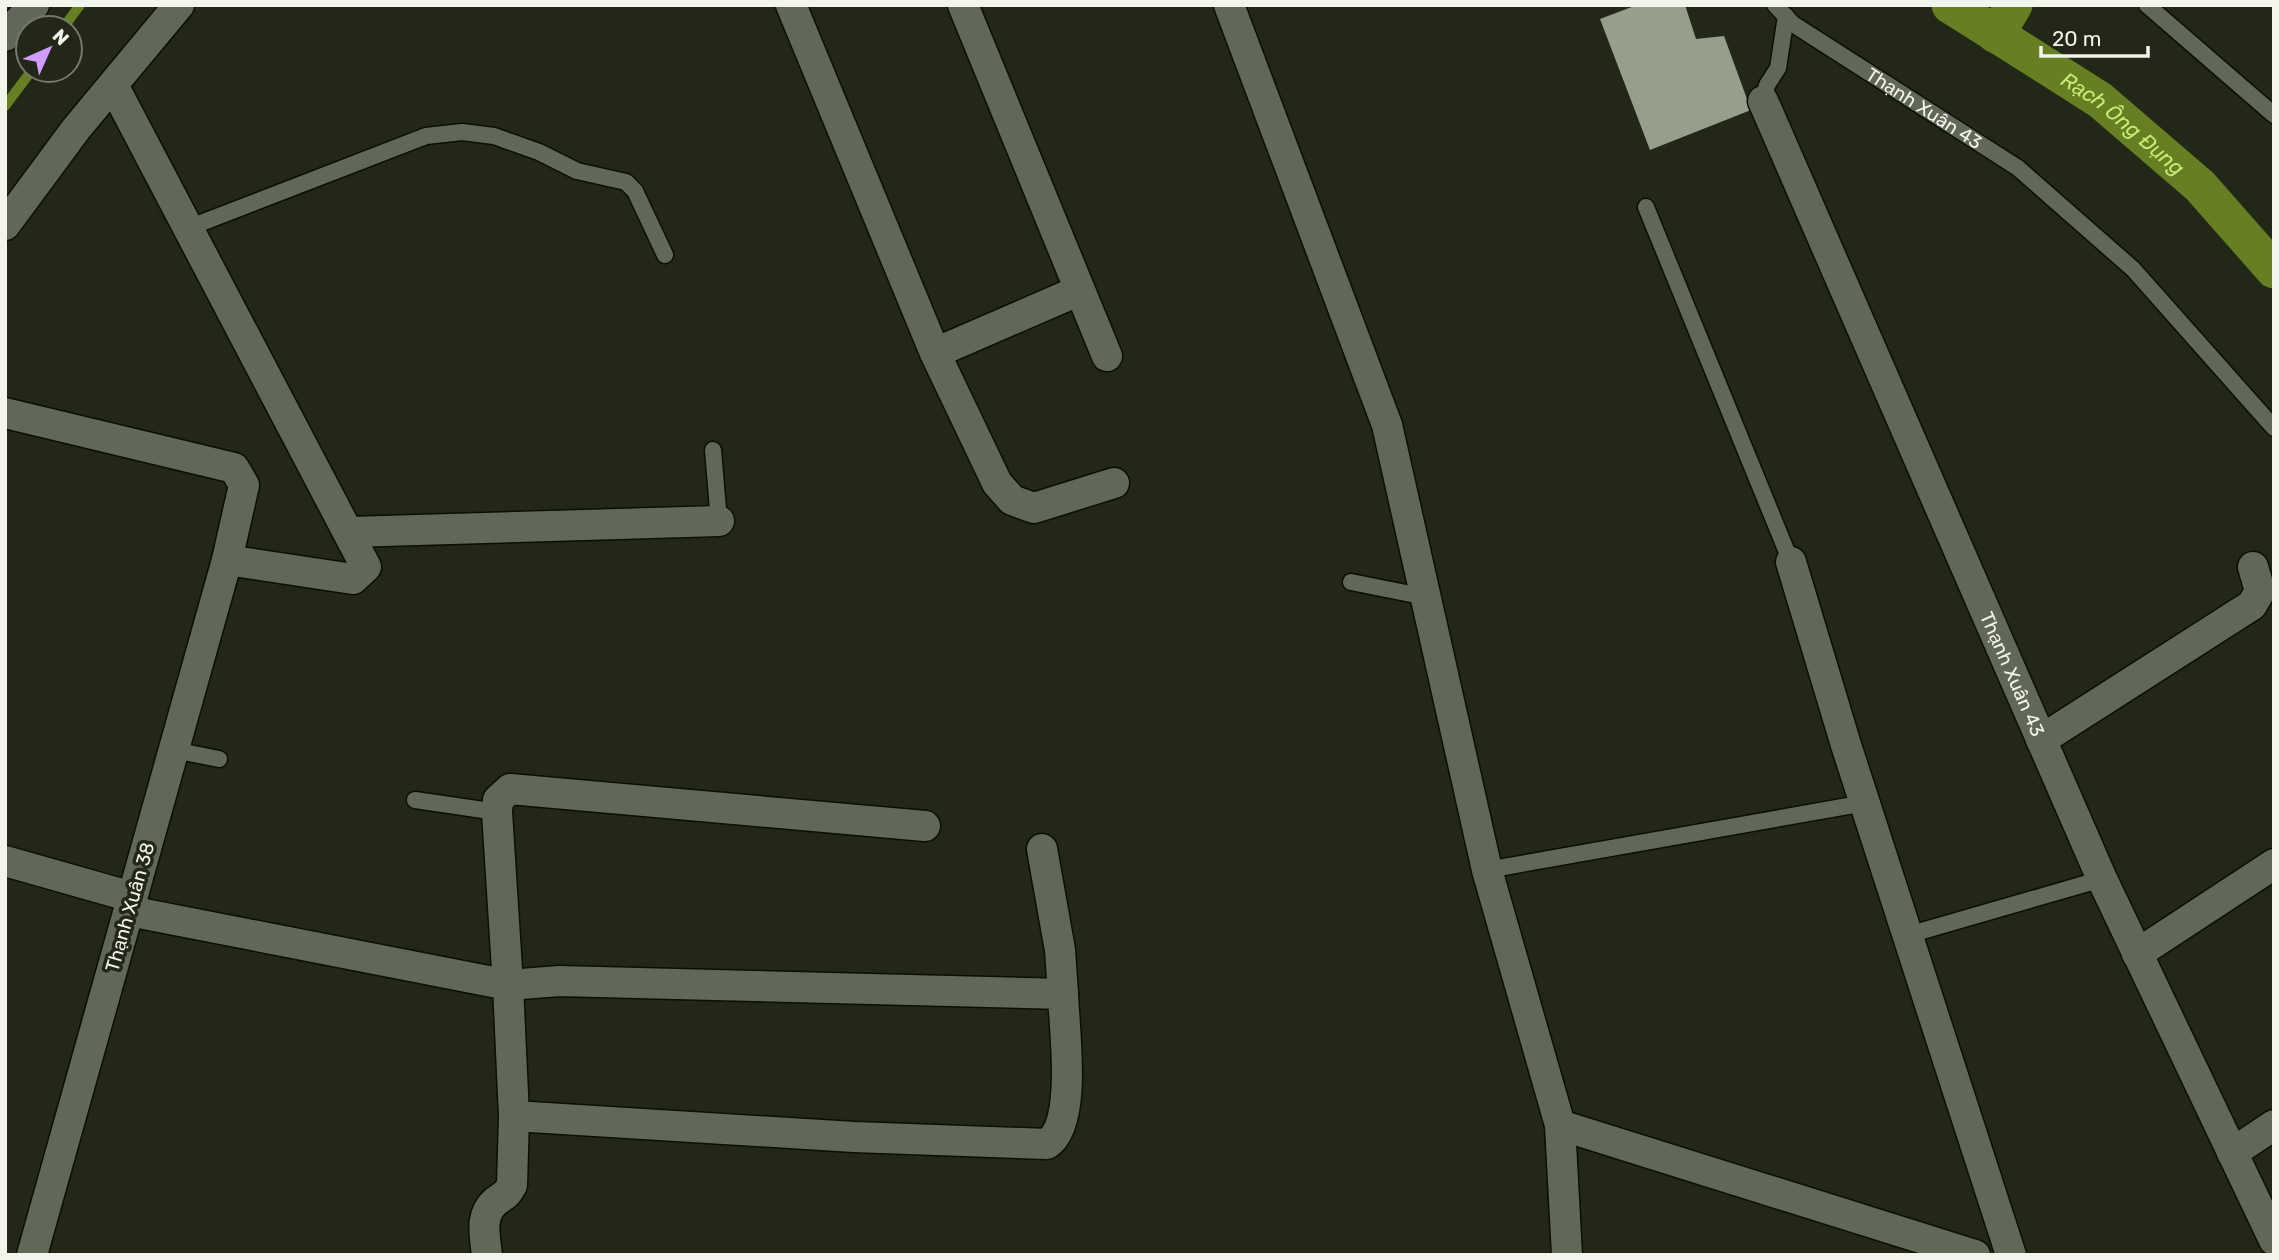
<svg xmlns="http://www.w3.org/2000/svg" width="2279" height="1260" font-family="Rubik,sans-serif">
  <rect width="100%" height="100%" fill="#222718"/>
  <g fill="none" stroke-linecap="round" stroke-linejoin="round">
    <path stroke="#667f22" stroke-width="10" d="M 63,28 L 80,5
      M 5,106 L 32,70"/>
    <g stroke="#667f22" stroke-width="37">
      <path id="s1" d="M 1950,5 L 2100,100 L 2200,186 L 2274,270"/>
      <path d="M 1996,35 L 2014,5"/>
    </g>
  </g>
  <path fill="#979e8c" d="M 1637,5 L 1685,5 L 1696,39 L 1724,36 L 1751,110 L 1650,150 L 1600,19 Z"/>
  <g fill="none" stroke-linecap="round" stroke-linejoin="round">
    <g stroke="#0b0f04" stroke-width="19">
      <g id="service">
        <path id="s2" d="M 1775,5 L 1793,24 L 2018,168 L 2133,269 L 2274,428"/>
        <path d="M 2147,5 L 2274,115"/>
        <path d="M 1763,101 L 1767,85 L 1778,68 L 1786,16"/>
        <path d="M 1646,207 L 1791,562"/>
        <path d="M 188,228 L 426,136 L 462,132 L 494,136 L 539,152 L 577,171 L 626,182 L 635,191 L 665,255"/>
        <path d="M 713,450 L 719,521"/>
        <path d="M 1351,582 L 1426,597"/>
        <path d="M 174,750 L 219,759"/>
        <path d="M 415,800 L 497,812"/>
        <path d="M 1487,870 L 1865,803"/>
        <path d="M 1908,935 L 2102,879"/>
      </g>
    </g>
    <g stroke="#0b0f04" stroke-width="33">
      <g id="minor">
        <path d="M 791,5 L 935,353 L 997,483 L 1012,500 L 1034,508 L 1114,483"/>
        <path d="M 963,5 L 1107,356"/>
        <path d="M 1229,5 L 1387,425 L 1487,870 L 1560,1125 L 1975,1255"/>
        <path d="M 5,36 L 34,5"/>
        <path d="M 113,85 L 366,567 L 353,579 L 227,560"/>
        <path id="s3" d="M 1763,101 L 2102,879 L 2274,1240"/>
        <path d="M 5,225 L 76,129 L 179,5"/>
        <path d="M 935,353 L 1078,291"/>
        <path d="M 5,413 L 234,468 L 244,485 L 227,560 L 32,1255"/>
        <path d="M 349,532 L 719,521"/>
        <path d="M 1791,562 L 1846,745 L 2011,1255"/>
        <path d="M 2041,740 L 2252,605 L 2260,591 L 2253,567"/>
        <path d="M 1042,849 L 1060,950 L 1063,994"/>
        <path d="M 5,861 L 132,897"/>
        <path d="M 129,911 L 508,985 L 497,812 L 498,800 L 510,789 L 925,826"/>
        <path d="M 2137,954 L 2274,864"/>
        <path d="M 1560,1125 L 1567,1255"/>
        <path d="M 2232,1153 L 2274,1125"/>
        <path d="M 487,1255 C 485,1236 479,1215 496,1201 C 504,1195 507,1195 512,1185 L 514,1116 L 508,985 L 559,981 L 1063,994 C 1064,1028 1078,1124 1047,1144 L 854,1137 L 514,1116"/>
      </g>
    </g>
    <use href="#service" stroke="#626858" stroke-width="16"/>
    <use href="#minor" stroke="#626858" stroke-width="30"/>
  </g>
  <g text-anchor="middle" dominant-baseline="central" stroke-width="7" stroke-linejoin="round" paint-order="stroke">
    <g font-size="19" fill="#f2f5ec" stroke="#222718">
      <text stroke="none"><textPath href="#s2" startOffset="182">Thạnh Xuân 43</textPath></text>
      <text stroke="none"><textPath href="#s3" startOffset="625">Thạnh Xuân 43</textPath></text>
      <text transform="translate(130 907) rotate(-74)">Thạnh Xuân 38</text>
    </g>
    <g font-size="21" font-style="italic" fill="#c7eb75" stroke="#222718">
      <text stroke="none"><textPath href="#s1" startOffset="210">Rạch Ông Đụng</textPath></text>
    </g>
  </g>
  <rect width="2279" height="1260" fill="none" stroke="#f2f5ec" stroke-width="14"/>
  <g transform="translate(49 49) rotate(45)"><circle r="33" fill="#222718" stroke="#75796d" stroke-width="2"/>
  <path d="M0-5L12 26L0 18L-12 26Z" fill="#d09dff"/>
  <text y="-10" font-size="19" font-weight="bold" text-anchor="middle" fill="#f2f5ec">N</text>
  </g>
  <path d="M2041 46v10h107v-10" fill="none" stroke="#f2f5ec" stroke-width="3.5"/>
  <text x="2052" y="46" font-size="21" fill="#f2f5ec" stroke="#222718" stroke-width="5" paint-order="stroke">20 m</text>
</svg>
